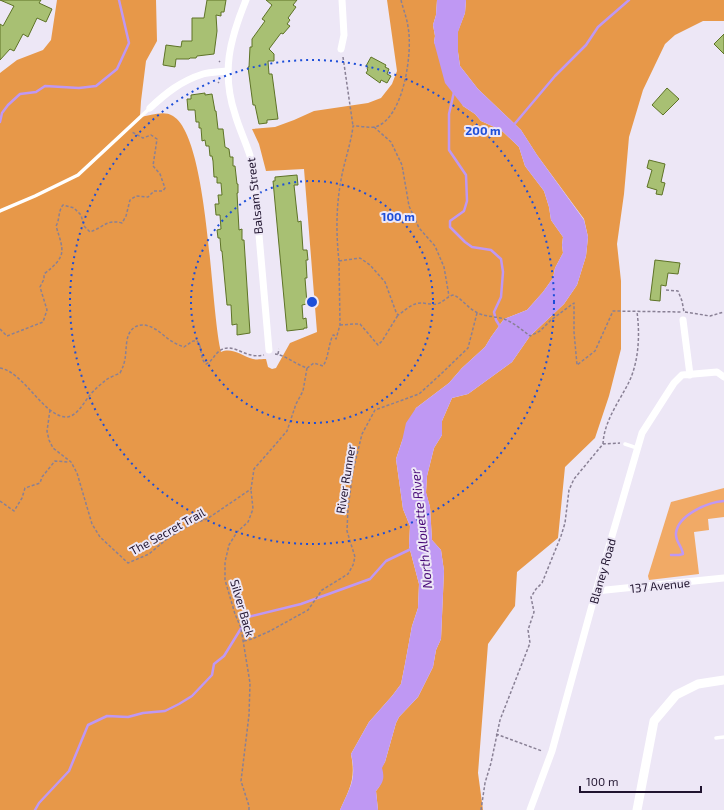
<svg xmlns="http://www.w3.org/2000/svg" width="724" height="810" font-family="'Exo 2',sans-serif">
  <rect width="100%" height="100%" fill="#ede7f6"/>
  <path fill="#f1aa66" d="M 724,488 L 724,517 L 708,519 L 709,530 L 694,532 L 699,574 L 649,580 L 648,576 L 671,502 Z"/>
  <path fill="#e79849" d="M 57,0 L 156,0 L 157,41 L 146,61 L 141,101 L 140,117 C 151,116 163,110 173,116 C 209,138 210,307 221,352 C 232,347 242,356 253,359 C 257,360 261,359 266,359 L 268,367 L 272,369 L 276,368 L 290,343 L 317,332 L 304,169 L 266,171 L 259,144 L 252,129 L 275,127 L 294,120 L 314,111 L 368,103 L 381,98 L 392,84 L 397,71 L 387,0 L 437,0 L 436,15 L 433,25 L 435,36 L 434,42 L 463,106 L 475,114 L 481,121 L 501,130 L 519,147 L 525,166 L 544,191 L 549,207 L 551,220 L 563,237 L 562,245 L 563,253 L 555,268 L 553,278 L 543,292 L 527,310 L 504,319 L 491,337 L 485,347 L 462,368 L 449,383 L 416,408 L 402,441 L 396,459 L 403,509 L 410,526 L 409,546 L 419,584 L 418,608 L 412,626 L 405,664 L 401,684 L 392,696 L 369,722 L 351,754 C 356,779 350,788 340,810 L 0,810 L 0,73 L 17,60 L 43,50 L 51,40 Z
    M 466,0 L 724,0 L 724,21 L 703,21 L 675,35 L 665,44 L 643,90 L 629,137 L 624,194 L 617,244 L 621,281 L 621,349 L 609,396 L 595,438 L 565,467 L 558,538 L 517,572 L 515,606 L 488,644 L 478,773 L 483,810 L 378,810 L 376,791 C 382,784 384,778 381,768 L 385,762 L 396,723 L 399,717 L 418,697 L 433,667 L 436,650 L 441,639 L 444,571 L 441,550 L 432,540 L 430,507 L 426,493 L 427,476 L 434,448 L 442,435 L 442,421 L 452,398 L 468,394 L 512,362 L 530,336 L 564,304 L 577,285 L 586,256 L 588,237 L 584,219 L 537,155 L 521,130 L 478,89 L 460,66 L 458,52 L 458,31 L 465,13 Z"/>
  <path fill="#bf98f3" d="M 437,0 L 466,0 L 465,13 L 458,32 L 458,52 L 460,66 L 478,89 L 521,130 L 537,155 L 584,220 L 588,237 L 586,256 L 577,285 L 564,304 L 530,336 L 512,362 L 468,394 L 452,398 L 442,421 L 442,435 L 434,448 L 427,476 L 426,492 L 430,507 L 432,540 L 441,550 L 444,571 L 441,639 L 436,650 L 433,667 L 418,697 L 399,717 L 396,723 L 385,762 L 382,768 C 385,779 383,783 376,791 L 378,810 L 340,810 C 350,787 357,780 351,754 L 369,722 L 392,696 L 401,684 L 405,664 L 412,626 L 418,608 L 419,584 L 409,546 L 410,526 L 403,509 L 396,459 L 402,441 L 406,423 L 416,408 L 449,383 L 462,368 L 485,347 L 491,337 L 504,319 L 527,310 L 543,292 L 553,278 L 555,268 L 563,253 L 562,245 L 563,237 L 551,220 L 549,207 L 544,191 L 525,166 L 519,147 L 501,130 L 481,121 L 475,114 L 463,106 L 445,83 L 434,42 L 435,36 L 433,25 L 436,15 Z"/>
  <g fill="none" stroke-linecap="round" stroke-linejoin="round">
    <path stroke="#bf98f3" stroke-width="2.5" d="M 454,92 L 449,114 L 449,150 L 466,175 L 467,201 L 464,211 L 450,221 L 450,227 L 465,242 L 472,247 L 491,250 L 501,259 L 503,272 L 501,297 L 494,312 L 496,320 L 501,328
      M 0,122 L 2,113 L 8,105 L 20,94 L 36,92 L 45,86 L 79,88 L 96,86 L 117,69 L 129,43 L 119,0
      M 512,127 L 555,76 L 586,45 L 598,27 L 629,0
      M 671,555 L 679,555 L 683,554 C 682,546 675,541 676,533 C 678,515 708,502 724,501
      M 35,810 L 39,803 L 69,771 L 88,725 L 107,716 L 128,717 L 143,713 L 165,711 L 179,704 L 192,696 L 212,675 L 214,664 L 224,656 L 248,617 L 301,604 L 370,579 L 386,561 L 411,549"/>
  </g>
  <path fill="#a8c073" stroke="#5e7327" d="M 0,0 L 41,0 L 39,3 L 52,9 L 46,22 L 37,18 L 28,37 L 23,34 L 14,51 L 10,49 L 0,60 L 0,24 L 3,26 L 14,6 Z
    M 207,0 L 226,0 L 224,12 L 221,12 L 221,16 L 216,15 L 217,31 L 214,54 L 197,56 L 196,58 L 190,58 L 189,59 L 176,59 L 175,67 L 163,65 L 166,45 L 181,47 L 182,41 L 192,41 L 192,18 L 204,18 Z
    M 266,0 L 297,0 L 293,5 L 296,7 L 288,18 L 290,20 L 287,24 L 290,26 L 283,34 L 281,33 L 269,49 L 274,54 L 274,61 L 268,61 L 269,74 L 272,74 L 278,119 L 267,120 L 267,123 L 259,124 L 255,105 L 253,105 L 248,67 L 249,67 L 250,47 L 252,47 L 252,39 L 265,21 L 262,19 L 272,5 Z
    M 724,34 L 724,54 L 714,44 Z
    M 371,57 L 386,65 L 385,67 L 389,69 L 387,74 L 391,76 L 387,83 L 381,80 L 380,83 L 366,73 L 368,70 L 367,69 L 368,67 L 366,66 Z
    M 667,88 L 679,99 L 663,115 L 652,105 Z
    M 205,93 L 205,95 L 212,94 L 215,111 L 216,111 L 218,129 L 223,129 L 225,147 L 229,149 L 230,157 L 233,157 L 233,166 L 235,166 L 237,184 L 238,184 L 238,193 L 237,193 L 239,230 L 242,229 L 242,240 L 244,240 L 250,333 L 237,335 L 237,324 L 232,325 L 231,305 L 227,305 L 222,251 L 221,251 L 220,238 L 218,238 L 217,230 L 221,229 L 220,215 L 216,215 L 215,204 L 219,204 L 218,195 L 222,195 L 221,183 L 217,183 L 217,177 L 214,177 L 213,161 L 212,156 L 210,156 L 209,146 L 206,146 L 205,140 L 202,141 L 201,128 L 199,128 L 199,122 L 196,122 L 195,110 L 188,110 L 187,99 L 191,99 L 191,95 Z
    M 649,160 L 665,164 L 661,182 L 665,183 L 662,195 L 656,194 L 657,190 L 647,187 L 652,170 L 647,168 Z
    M 297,175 L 298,185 L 294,185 L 296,204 L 298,222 L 301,221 L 303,250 L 307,250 L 308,260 L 306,260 L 307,278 L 305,278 L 307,304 L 302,305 L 303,319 L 306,318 L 307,328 L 304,328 L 304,329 L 287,331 L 273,181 L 275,181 L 275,177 Z
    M 655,260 L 680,263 L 678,274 L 668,273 L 666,286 L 661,285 L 660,301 L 650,300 Z"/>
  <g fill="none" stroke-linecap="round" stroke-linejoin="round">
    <path stroke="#898095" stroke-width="1.5" stroke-dasharray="3 2" stroke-linecap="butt" d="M 343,57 L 353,126
      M 219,61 L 220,62
      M 218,83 L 219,82
      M 374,127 L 391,142 L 402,165 L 409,206 L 419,228 L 435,246 L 444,267 L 449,296
      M 339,261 C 336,234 336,207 341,180 C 344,162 351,144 353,126 C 360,126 369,128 375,127 C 404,119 413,51 408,27 C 407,18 403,9 401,0
      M 666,290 L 678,291 L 682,301 L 684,312
      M 685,312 L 710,316 L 724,312
      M 340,325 L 354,324 L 360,324 L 378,345 L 382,341 L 398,315
      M 0,329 L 7,336 L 43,322 L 47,310 L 40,287 L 44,279 L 44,274 C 67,256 64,252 56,226 C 60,219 58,211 63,205 L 74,208 L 81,215 L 84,226 L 90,232 C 104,227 107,219 122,223 L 126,216 L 130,200 L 136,196 L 148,197 L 154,191 L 163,191 L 165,188 L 160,174 L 153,166 L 157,139 L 151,135 L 143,138 L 132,132
      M 275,354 C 285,355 297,365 307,368 L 314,363 L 323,366 C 329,357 328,345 333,335 L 334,335 L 336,339 L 340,325 L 339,261 L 360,258 L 370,265 L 385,282 L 396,312 L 398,315 C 405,311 411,303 421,303 C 426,303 432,305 437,304 C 444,302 447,296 454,295 C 462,299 468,308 476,312 C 484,317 495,316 504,319 C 513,322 522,330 530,336 L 540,331 L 551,320 L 574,303 L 574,332 L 577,365 L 595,351 L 613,311 L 681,312
      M 278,354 L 279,349
      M 0,368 C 24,372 43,416 66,417 C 77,417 84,402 90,395 C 95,389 101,384 106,380 C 110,377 116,375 120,373 C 127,360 125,353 127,340 C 130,325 142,321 155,329 C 159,331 163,335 167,338 C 172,342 178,345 184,347 L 193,341 L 197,341 C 203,347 199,358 206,364 C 213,361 215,352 223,349 C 232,345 241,353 251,355 C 255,356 259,356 264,355
      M 50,410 L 47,431 L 49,440 L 53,448 L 71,462 L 77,473 L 92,524 L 100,537 L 128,563 L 149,554 L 168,538 L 192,524 L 207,519 L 251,489 L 254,469 L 287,431 L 296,404 L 303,391 L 307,368
      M 603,444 C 604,421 619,402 629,382 C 639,361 640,334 637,312
      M 0,501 L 14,511 L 22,498 L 25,488 L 40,483 L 42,477 L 55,461 L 69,462
      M 244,641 L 252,639 L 270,631 L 308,610 L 322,590 L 348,574 L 353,565 L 355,557 L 347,531 L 348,508 L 353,471 L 362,434 L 375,410 L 419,394 L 441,374 L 468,348 L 477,313
      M 496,734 L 542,751
      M 249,810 L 249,806 L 241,781 L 249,715 L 250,683 L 241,628 L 235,614 L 225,580 L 225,562 L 229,545 L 237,532 L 248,522 L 253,509 L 251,490
      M 481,810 L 485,783 L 491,763 L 500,720 L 530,643 L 528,630 L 534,612 L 531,597 L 536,589 L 542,583 L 561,536 L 565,523 L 569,490 L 574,479 L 603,444 L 620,443"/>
    <path stroke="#fff" stroke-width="3.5" d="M 0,211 L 35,196 L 78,175 L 150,108
      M 625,444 L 637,448
      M 716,738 L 724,737"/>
    <path stroke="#fff" stroke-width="7" d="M 246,0 C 230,39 221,72 235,114 C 240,132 249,148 253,166 L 269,350
      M 341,49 L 344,35 L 342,0
      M 150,108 C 166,93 181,81 203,74 C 210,72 220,72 228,71
      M 683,320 L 690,375
      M 596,591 L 724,578
      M 530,810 L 552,751 L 596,591 L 642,433 L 674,383 L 682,375 L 717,372 L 724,377"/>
    <path stroke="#fff" stroke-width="9" d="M 637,810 L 654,721 L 676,695 L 698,684 L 724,680"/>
  </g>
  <g fill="none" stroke="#1d4ed8" stroke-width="2" stroke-dasharray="2 4">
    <circle cx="312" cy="302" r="121"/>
    <circle cx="312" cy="302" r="242"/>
  </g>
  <g text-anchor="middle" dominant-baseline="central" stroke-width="4" stroke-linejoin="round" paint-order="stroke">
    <g font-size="12" fill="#20142f" stroke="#ede7f6">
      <text transform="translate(254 196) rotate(-96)">Balsam Street</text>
      <text transform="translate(345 479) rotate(-81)">River Runner</text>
      <text transform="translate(167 531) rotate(-29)">The Secret Trail</text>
      <text transform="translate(602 571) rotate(-74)">Blaney Road</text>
      <text transform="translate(660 585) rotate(-6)">137 Avenue</text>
      <text transform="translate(243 608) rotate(74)">Silver Back</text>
    </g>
    <g font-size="13" font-style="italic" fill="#460676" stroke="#ede7f6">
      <text transform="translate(421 529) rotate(-96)">North Alouette River</text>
    </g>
  </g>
  <circle cx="312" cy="302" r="6" fill="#1d4ed8" stroke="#ede7f6" stroke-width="2"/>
  <g font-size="12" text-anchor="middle" font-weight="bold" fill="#1d4ed8" stroke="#ede7f6" stroke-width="4" stroke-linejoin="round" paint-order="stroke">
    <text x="483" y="135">200 m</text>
    <text x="398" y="221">100 m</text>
  </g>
  <path d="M580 786v6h121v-6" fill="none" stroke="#20142f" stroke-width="2"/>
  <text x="586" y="786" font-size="12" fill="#20142f" stroke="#ede7f6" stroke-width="3" paint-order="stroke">100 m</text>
</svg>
